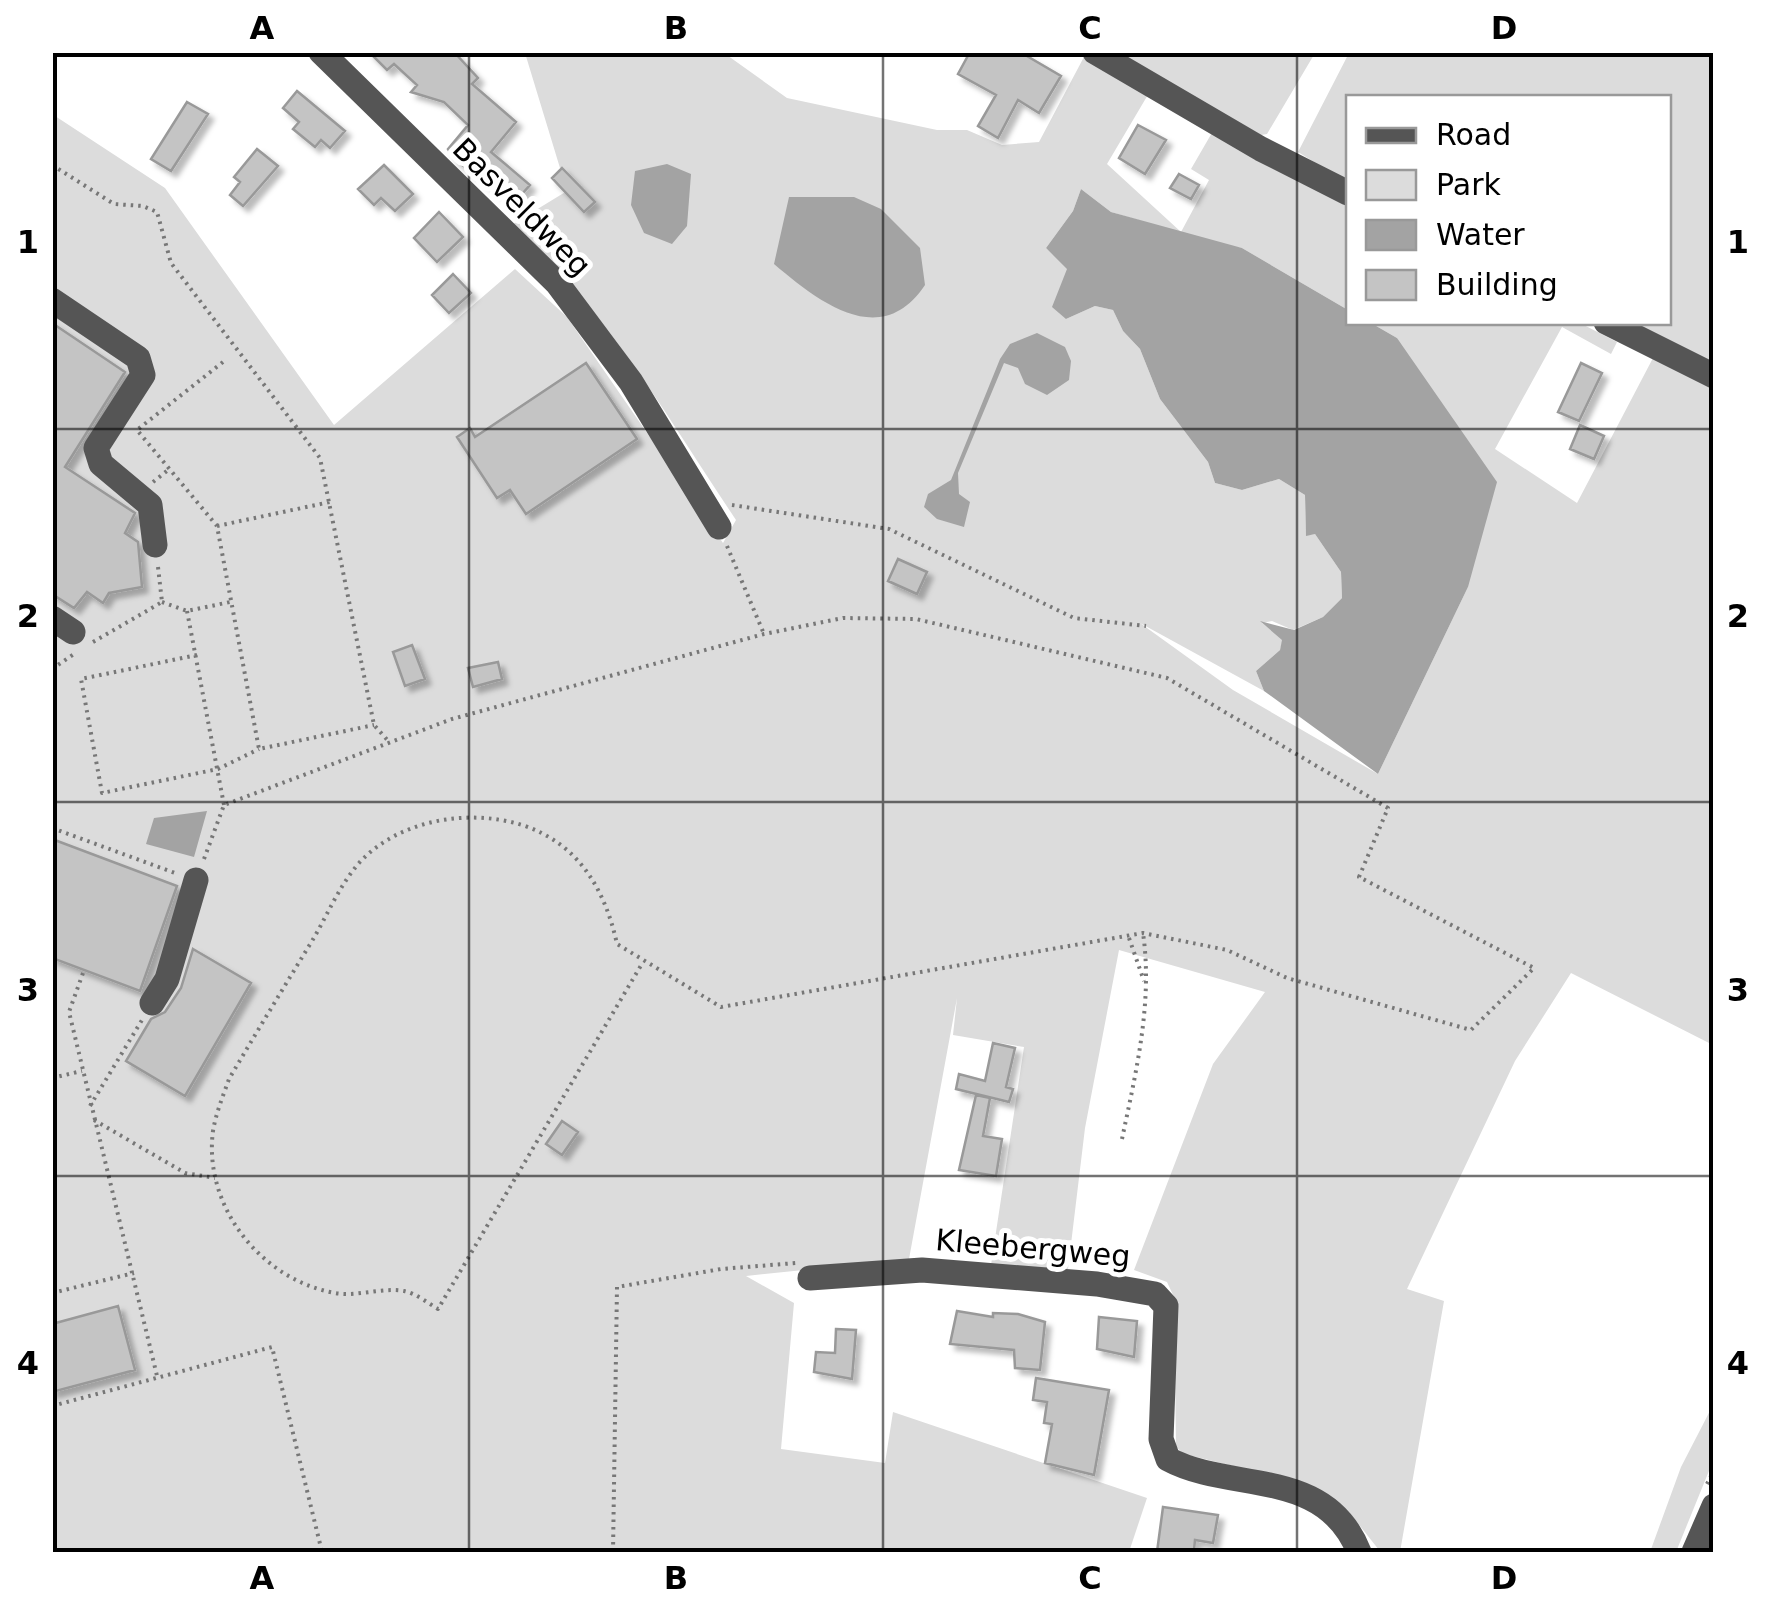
<svg xmlns="http://www.w3.org/2000/svg" width="1766" height="1605" font-family="'DejaVu Sans',sans-serif">
  <defs>
    <filter id="shadow"><feDropShadow dx="5.5" dy="5.5" stdDeviation="2.5" flood-color="#0004"/></filter>
  </defs>
  <rect width="100%" height="100%" fill="#fff"/>
  <path fill="#dcdcdc" d="M 525,53 L 724,53 L 787,98 L 937,130 L 967,130 L 1002,145 L 1039,142 L 1085,55 L 1149,93 L 1107,164 L 1181,232 L 1209,180 L 1191,169 L 1213,131 L 1348,202 L 1348,310 L 1242,248 L 1227,246 L 1111,212 L 1081,189 L 1073,211 L 1046,248 L 1068,268 L 1066,319 L 1095,306 L 1113,310 L 1123,331 L 1140,349 L 1160,399 L 1208,462 L 1215,483 L 1242,490 L 1279,479 L 1305,495 L 1306,535 L 1315,534 L 1341,572 L 1342,598 L 1323,617 L 1293,630 L 1272,621 L 1262,623 L 1283,639 L 1280,650 L 1256,671 L 1264,691 L 1140,623 L 1233,690 L 1378,774 L 1468,587 L 1397,338 L 1371,323 L 1580,323 L 1617,342 L 1611,354 L 1562,327 L 1495,449 L 1577,503 L 1653,358 L 1713,387 L 1713,1045 L 1571,973 L 1515,1061 L 1407,1289 L 1444,1301 L 1400,1552 L 1379,1550 L 1349,1512 L 1299,1482 L 1184,1454 L 1176,1447 L 1174,1297 L 1167,1282 L 1134,1270 L 1213,1064 L 1265,992 L 1119,950 L 1085,1128 L 1068,1269 L 991,1265 L 1024,1047 L 953,1035 L 957,998 L 909,1259 L 746,1276 L 794,1303 L 781,1449 L 885,1463 L 893,1412 L 1147,1498 L 1129,1552 L 53,1552 L 52,114 L 165,188 L 334,425 L 515,269 L 567,317 L 723,543 L 736,520 C 668,418 604,307 513,224 L 567,191 Z
    M 1118,53 L 1315,53 L 1267,134 L 1261,135 Z
    M 1349,53 L 1713,53 L 1713,368 L 1624,323 L 1668,322 L 1668,98 L 1348,98 L 1348,183 L 1298,152 Z
    M 1713,1405 L 1713,1461 L 1676,1552 L 1650,1552 L 1681,1467 Z"/>
  <path fill="#a3a3a3" d="M 667,164 L 691,174 L 687,226 L 672,244 L 644,233 L 631,205 L 635,171 Z
    M 1081,189 L 1111,212 L 1242,248 L 1348,310 L 1348,322 L 1371,323 L 1397,338 L 1497,482 L 1468,587 L 1378,774 L 1264,691 L 1256,671 L 1280,650 L 1282,640 L 1260,621 L 1294,630 L 1323,617 L 1342,598 L 1341,572 L 1315,534 L 1306,536 L 1305,495 L 1279,479 L 1242,490 L 1215,483 L 1208,462 L 1160,399 L 1140,349 L 1123,331 L 1113,310 L 1095,306 L 1066,319 L 1052,307 L 1067,269 L 1046,248 L 1073,211 Z
    M 789,197 L 854,197 L 881,209 L 920,248 L 925,285 C 881,351 819,302 774,264 Z
    M 1037,333 L 1065,347 L 1071,361 L 1069,380 L 1047,395 L 1025,384 L 1018,368 L 1004,363 L 958,473 L 959,494 L 970,502 L 964,527 L 937,519 L 924,507 L 928,494 L 951,480 L 1000,359 L 1010,344 Z
    M 207,811 L 194,857 L 146,844 L 154,818 Z"/>
  <path fill="#c4c4c4" stroke="#999" stroke-width="2.5" filter="url(#shadow)" d="M 369,52 L 454,52 L 478,78 L 472,84 L 516,122 L 491,152 L 530,185 L 513,204 L 454,159 L 448,149 L 468,125 L 444,102 L 411,92 L 417,85 L 394,64 L 387,70 Z
    M 970,52 L 1020,52 L 1061,76 L 1039,113 L 1018,100 L 998,138 L 978,126 L 996,95 L 958,74 Z
    M 297,91 L 345,131 L 330,148 L 321,140 L 315,147 L 293,129 L 299,122 L 283,108 Z
    M 187,102 L 208,114 L 171,171 L 151,159 Z
    M 1138,125 L 1166,140 L 1145,174 L 1119,158 Z
    M 257,149 L 278,166 L 243,206 L 230,195 L 240,182 L 234,177 Z
    M 384,165 L 413,194 L 395,211 L 381,198 L 374,205 L 358,189 Z
    M 562,168 L 595,202 L 584,212 L 552,178 Z
    M 1179,174 L 1199,185 L 1191,199 L 1170,188 Z
    M 439,212 L 463,237 L 437,262 L 414,238 Z
    M 453,274 L 471,293 L 449,313 L 432,295 Z
    M 52,323 L 125,372 L 65,467 L 135,513 L 125,533 L 138,542 L 142,587 L 109,593 L 103,603 L 87,592 L 74,608 L 52,594 Z
    M 586,363 L 637,439 L 526,514 L 510,490 L 497,498 L 457,437 L 470,428 L 475,437 Z
    M 1581,363 L 1602,373 L 1579,421 L 1558,412 Z
    M 1580,425 L 1604,436 L 1594,459 L 1570,449 Z
    M 898,559 L 927,572 L 917,594 L 888,581 Z
    M 412,645 L 425,679 L 405,686 L 393,652 Z
    M 498,662 L 502,679 L 473,687 L 468,668 Z
    M 52,839 L 177,886 L 140,991 L 52,958 Z
    M 193,949 L 251,983 L 185,1096 L 126,1061 L 151,1019 L 165,1012 L 181,988 Z
    M 993,1043 L 1015,1048 L 1006,1087 L 1013,1089 L 1009,1102 L 956,1089 L 959,1074 L 985,1081 Z
    M 976,1095 L 990,1098 L 983,1136 L 1002,1139 L 996,1176 L 959,1170 Z
    M 562,1121 L 578,1132 L 562,1155 L 546,1144 Z
    M 118,1306 L 135,1370 L 52,1392 L 52,1324 Z
    M 957,1311 L 993,1317 L 993,1313 L 1018,1314 L 1045,1322 L 1040,1370 L 1015,1368 L 1014,1350 L 950,1344 Z
    M 1099,1317 L 1137,1321 L 1134,1357 L 1097,1349 Z
    M 836,1329 L 856,1330 L 852,1379 L 814,1372 L 816,1352 L 835,1353 Z
    M 1036,1378 L 1109,1390 L 1094,1475 L 1045,1463 L 1052,1424 L 1044,1423 L 1047,1402 L 1033,1400 Z
    M 1163,1507 L 1218,1515 L 1213,1543 L 1195,1540 L 1194,1550 L 1157,1552 Z"/>
  <g fill="none" stroke-linecap="round" stroke-linejoin="round">
    <path stroke="#777" stroke-width="4" stroke-dasharray="2.5 5" stroke-linecap="butt" d="M 52,165 L 114,204 L 143,206 L 157,212 L 171,263 L 320,458 L 374,725 L 390,743
      M 223,362 L 137,430 L 217,526 L 259,749 L 374,725
      M 153,482 L 168,470
      M 732,505 L 889,529 L 1074,618 L 1146,626
      M 217,526 L 330,502
      M 727,546 L 764,634
      M 158,567 L 162,602
      M 162,602 L 187,611 L 230,602
      M 187,611 L 224,805
      M 93,642 L 162,602
      M 197,655 L 81,679 L 102,793 L 218,769 L 259,749
      M 52,669 L 74,654
      M 52,828 L 175,873
      M 204,859 L 224,805 L 452,719 L 764,634 L 843,618 L 916,619 L 1167,678 L 1388,808 L 1359,877 L 1534,968 L 1471,1030 L 1287,978 L 1227,950 L 1143,933 L 721,1007 L 617,944 C 605,889 578,843 522,825 C 468,808 398,820 359,863 C 339,886 327,916 312,941 C 284,987 256,1033 229,1079 C 223,1096 216,1113 213,1131 C 203,1206 261,1280 335,1293 C 358,1297 382,1287 404,1291 C 415,1293 428,1303 438,1309 L 643,962
      M 1129,938 L 1144,981
      M 83,973 L 69,1012 L 158,1380
      M 52,1078 L 82,1071
      M 90,1106 L 142,1020
      M 94,1120 L 185,1173 L 215,1178
      M 1122,1139 C 1136,1072 1153,1002 1143,933
      M 52,1293 L 134,1273
      M 52,1406 L 272,1347 L 322,1552
      M 1707,1484 L 1714,1470
      M 613,1552 L 617,1287 L 721,1269 L 796,1263"/>
    <path stroke="#555" stroke-width="25" d="M 321,52 L 557,283 L 631,382 L 719,527
      M 1095,52 L 1261,149 L 1348,193
      M 52,300 L 138,358 L 143,375 L 96,448 L 101,464 L 150,505 L 155,545
      M 1606,322 L 1714,376
      M 52,618 L 73,632
      M 152,1003 L 167,979 L 196,880
      M 810,1278 L 922,1270 L 1097,1284 L 1155,1294 L 1166,1306 L 1161,1439 L 1168,1459 C 1231,1493 1325,1466 1359,1552
      M 1694,1552 L 1714,1506"/>
  </g>
  <path fill="none" stroke="#000" stroke-width="2.5" stroke-opacity="0.55" d="M 469,52 L 469,1552M 883,52 L 883,1552M 1297,52 L 1297,1552M 52,429 L 1714,429M 52,802 L 1714,802M 52,1176 L 1714,1176"/>
  <g text-anchor="middle" dominant-baseline="central" stroke-width="10" stroke-linejoin="round" paint-order="stroke">
    <g font-size="30" fill="#000" stroke="#fff">
      <text transform="translate(522 207) rotate(45)">Basveldweg</text>
      <text transform="translate(1033 1248) rotate(5)">Kleebergweg</text>
    </g>
  </g>
  <rect width="1766" height="1605" fill="none" stroke="#ffffff" stroke-width="110"/>
  <rect x="1346" y="95" width="325" height="230" fill="#ffffff" stroke="#999999" stroke-width="2.5"/>
  <rect x="1366" y="128" width="50" height="15" fill="#555555" stroke="#999999" stroke-width="2.5"/>
  <text x="1436" y="145" font-size="30" fill="#000000">Road</text>
  <rect x="1366" y="170" width="50" height="30" fill="#dcdcdc" stroke="#999999" stroke-width="2.5"/>
  <text x="1436" y="195" font-size="30" fill="#000000">Park</text>
  <rect x="1366" y="220" width="50" height="30" fill="#a3a3a3" stroke="#999999" stroke-width="2.5"/>
  <text x="1436" y="245" font-size="30" fill="#000000">Water</text>
  <rect x="1366" y="270" width="50" height="30" fill="#c4c4c4" stroke="#999999" stroke-width="2.5"/>
  <text x="1436" y="295" font-size="30" fill="#000000">Building</text>
  <rect x="55" y="55" width="1656" height="1495" fill="none" stroke="#000" stroke-width="4"/>
  <g font-size="32" text-anchor="middle" font-weight="bold" fill="#000">
    <text x="262" y="39">A</text>
    <text x="676" y="39">B</text>
    <text x="1090" y="39">C</text>
    <text x="1504" y="39">D</text>
    <text x="28" y="253">1</text>
    <text x="1738" y="253">1</text>
    <text x="28" y="627">2</text>
    <text x="1738" y="627">2</text>
    <text x="28" y="1001">3</text>
    <text x="1738" y="1001">3</text>
    <text x="28" y="1374">4</text>
    <text x="1738" y="1374">4</text>
    <text x="262" y="1589">A</text>
    <text x="676" y="1589">B</text>
    <text x="1090" y="1589">C</text>
    <text x="1504" y="1589">D</text>
  </g>
</svg>
